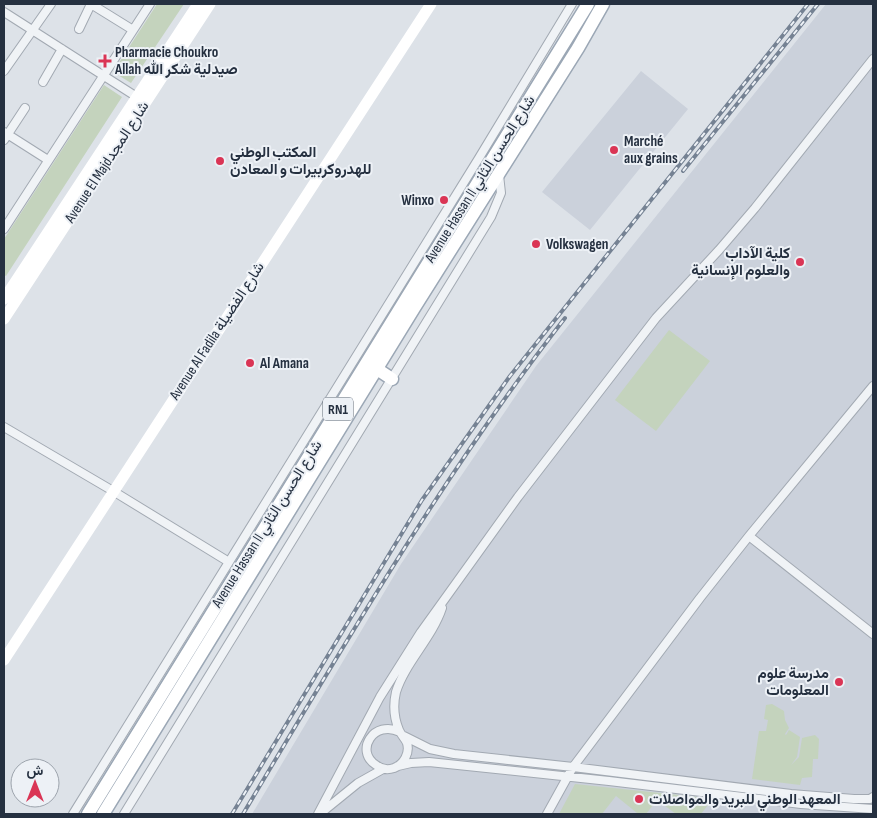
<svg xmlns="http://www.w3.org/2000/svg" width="877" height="818" font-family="'Sofia Sans Condensed',Vazirmatn,sans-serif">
  <rect width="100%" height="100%" fill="#dde2e8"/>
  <path fill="#cbd1db" d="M 826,4 L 873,4 L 873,814 L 252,814 L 401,564 L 536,366 Z
    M 641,71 L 688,109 L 590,230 L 542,192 Z"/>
  <path fill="#c4d3bd" d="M 157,4 L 184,4 L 131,83 L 113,72 Z
    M 104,85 L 122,97 L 6,276 L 4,275 L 4,239 Z
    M 669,330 L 710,361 L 656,431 L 615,400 Z
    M 772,704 L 784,711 L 785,720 L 789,728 L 785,734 L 786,735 L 789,730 L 800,737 L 797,757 L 791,765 L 799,757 L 802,738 L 815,735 L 819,739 L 818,759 L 813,759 L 812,777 L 802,778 L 800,785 L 752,779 L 759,731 L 766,731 L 768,720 L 764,719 L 766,705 Z
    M 575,784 L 708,798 L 706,802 L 708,805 L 701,814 L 676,814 L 657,800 L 646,814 L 637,814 L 637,813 L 616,796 L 602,814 L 559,814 Z"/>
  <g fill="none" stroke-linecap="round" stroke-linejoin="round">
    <g stroke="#a2a9b2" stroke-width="10">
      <path id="street" d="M 91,4 L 133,30
        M 4,12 L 140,99
        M 79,29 L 91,4
        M 4,71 L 51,4
        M 43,82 L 62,49
        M 4,132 L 48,160
        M 4,140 L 25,108
        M 4,229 L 150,4
        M 4,427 L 113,491 L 229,562
        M 749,536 L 873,634
        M 400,732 C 374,719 354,751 376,765 C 381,769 388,770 394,768 C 404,764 410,753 407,743 C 405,738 401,735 399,730 C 394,718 393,705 396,692 C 405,663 432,638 442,608
        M 404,736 L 430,749 L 454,754 L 573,767 L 791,794 L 854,799 L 870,799 L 873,797
        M 398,766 L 411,763 L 429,762 L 609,781 L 801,804 L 873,809
        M 321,813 L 358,783 L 383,769
        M 73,814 L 479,158 L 572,4
        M 124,814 L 491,217 L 501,193 L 499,175
        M 318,814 L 380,697 L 421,632 L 518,497 L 656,318 L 719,250 L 755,208 L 873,59
        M 547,814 L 573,767 L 700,598 L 749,536 L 873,386"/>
    </g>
    <g stroke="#9ba7b5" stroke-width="15">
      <path id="primary" d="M 377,369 L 392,379
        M 88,814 L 588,4
        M 103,814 L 414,308 L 578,48 L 603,4"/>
    </g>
    <use href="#street" stroke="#f0f3f6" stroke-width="8"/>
    <path stroke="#fff" stroke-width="11" d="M 4,299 L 198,4
      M 4,319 L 210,4
      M 4,660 L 431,4"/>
    <use href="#primary" stroke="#fff" stroke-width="12"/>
    <g stroke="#758293" stroke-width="4">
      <path id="rail" d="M 683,171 L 818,4
        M 232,814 L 422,500 L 510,376 L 808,4
        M 243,814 C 344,645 444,473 565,318"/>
    </g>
    <use href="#rail" stroke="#edf1f6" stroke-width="2" stroke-dasharray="5.5" stroke-linecap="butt"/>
  </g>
  <g fill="#da3555" stroke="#edf1f6" stroke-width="2">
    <path d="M102.5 53.5h5v5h5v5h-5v5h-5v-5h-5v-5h5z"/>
    <circle cx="614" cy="150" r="5"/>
    <circle cx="220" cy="161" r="5"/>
    <circle cx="444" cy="200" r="5"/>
    <circle cx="536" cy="244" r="5"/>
    <circle cx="800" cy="262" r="5"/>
    <circle cx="250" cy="363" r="5"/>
    <circle cx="839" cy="682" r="5"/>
    <circle cx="639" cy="799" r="5"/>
  </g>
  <g text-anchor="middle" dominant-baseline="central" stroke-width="4" stroke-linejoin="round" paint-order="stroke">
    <rect fill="#edf1f6" stroke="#616a77" stroke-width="1" x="323" y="397.5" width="30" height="23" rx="4"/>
    <g font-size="14" font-weight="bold" fill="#253040">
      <text x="338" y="409">RN1</text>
    </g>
    <g font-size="15" font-weight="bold" fill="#253040" stroke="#edf1f6" text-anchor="start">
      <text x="115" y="52">Pharmacie Choukro<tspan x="115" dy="17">Allah صيدلية شكر الله</tspan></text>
      <text x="624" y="141">Marché<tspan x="624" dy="17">aux grains</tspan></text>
      <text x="230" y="152">المكتب الوطني<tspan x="230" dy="17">للهدروكربيرات و المعادن</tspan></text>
      <text x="434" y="200" text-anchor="end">Winxo</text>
      <text x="546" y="244">Volkswagen</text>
      <text x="790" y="253" text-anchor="end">كلية الآداب<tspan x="790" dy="17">والعلوم الإنسانية</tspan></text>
      <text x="260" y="363">Al Amana</text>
      <text x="829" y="673" text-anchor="end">مدرسة علوم<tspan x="829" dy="17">المعلومات</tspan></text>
      <text x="649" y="799">المعهد الوطني للبريد والمواصلات</text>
    </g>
    <g font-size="15" fill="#253040" stroke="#edf1f6">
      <text transform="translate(107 162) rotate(-57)">Avenue El Majdشارع المجد</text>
      <text transform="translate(480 179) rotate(-58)">Avenue Hassan II شارع الحسن الثاني</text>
      <text transform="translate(217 331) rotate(-57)">Avenue Al Fadila شارع الفضيلة</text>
      <text transform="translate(267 524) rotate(-58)">Avenue Hassan II شارع الحسن الثاني</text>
    </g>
  </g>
  <rect width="877" height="818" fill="none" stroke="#253040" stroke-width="10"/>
  <g transform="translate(35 783)"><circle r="24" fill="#edf1f6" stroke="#9da4ad"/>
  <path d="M0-4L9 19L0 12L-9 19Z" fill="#da3555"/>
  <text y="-8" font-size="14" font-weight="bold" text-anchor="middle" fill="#253040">ش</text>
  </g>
</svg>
